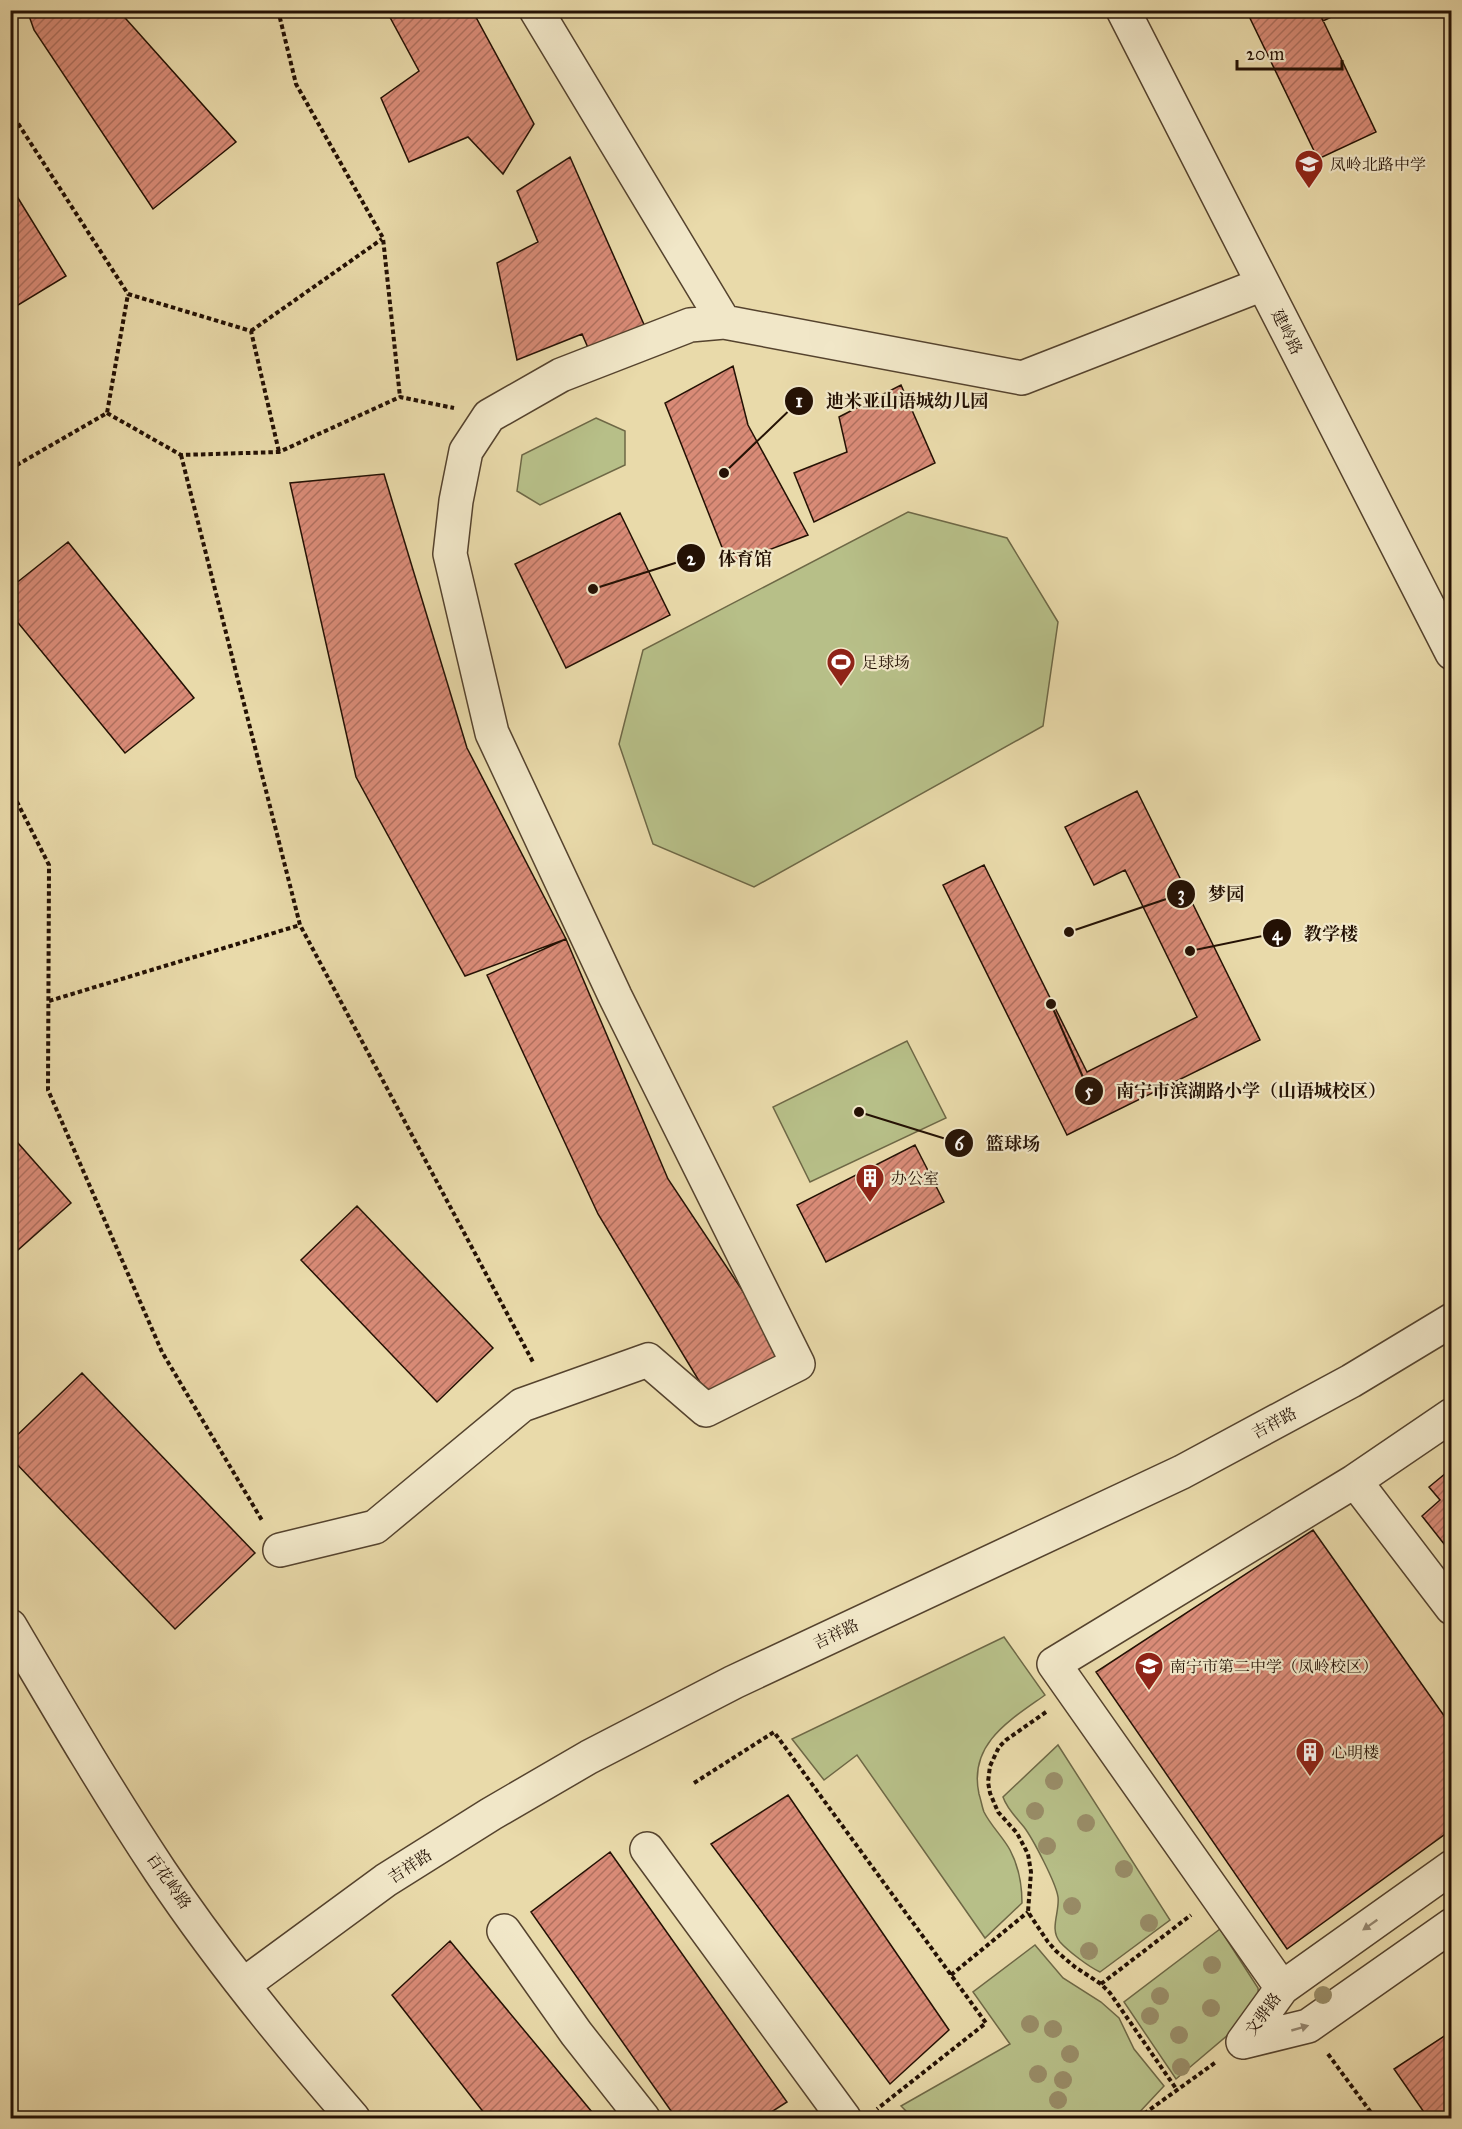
<svg xmlns="http://www.w3.org/2000/svg" width="1462" height="2129" font-family="'IM FELL Great Primer','Noto Serif SC',serif">
  <defs>
    <pattern id="building-hatch" width="6" height="6" patternUnits="userSpaceOnUse" patternTransform="scale(1.5)"><rect width="6" height="6" fill="#d98b77"/><path d="M-1 1l2-2M0 6l6-6M5 7l2-2" fill="none" stroke="#b0705f"/></pattern>
  </defs>
  <rect width="100%" height="100%" fill="#e9daaa"/>
  <filter id="stains"><feTurbulence type="fractalNoise" baseFrequency=".00333" numOctaves="4"/><feColorMatrix values="0 0 0 0 .2 0 0 0 0 .09 0 0 0 0 .02 0 0 0 .5 -.17"/></filter>
  <radialGradient id="worn" r=".72"><stop offset=".6" stop-color="#630" stop-opacity="0"/><stop offset="1" stop-color="#630" stop-opacity=".3"/></radialGradient>
  <path fill="#b7bf88" stroke="#6e6846" stroke-width="1.5" d="M 596,418 L 625,431 L 625,465 L 540,505 L 517,491 L 522,455 Z
    M 908,512 L 1007,538 L 1058,622 L 1043,726 L 754,887 L 653,844 L 619,744 L 643,650 Z
    M 907,1041 L 946,1118 L 810,1182 L 773,1107 Z
    M 1004,1637 L 1045,1695 C 1010,1720 968,1744 979,1794 C 981,1800 982,1807 984,1812 C 991,1826 1003,1837 1010,1850 C 1019,1867 1022,1884 1022,1903 L 985,1938 L 857,1755 L 824,1780 L 792,1739 Z
    M 1058,1745 L 1170,1920 L 1100,1972 C 1089,1967 1068,1951 1060,1942 C 1049,1929 1060,1912 1058,1897 C 1056,1883 1033,1839 1024,1827 C 1016,1817 1007,1809 1003,1797 Z
    M 1220,1929 L 1258,1988 L 1259,2002 L 1242,2023 L 1176,2079 L 1124,2002 Z
    M 1035,1945 L 1063,1978 L 1101,2002 L 1119,2018 L 1134,2049 L 1164,2086 L 1134,2118 L 913,2118 L 901,2106 L 1010,2044 L 973,1992 Z"/>
  <path fill="url(#building-hatch)" stroke="#241104" stroke-width="1.5" d="M 27,10 L 118,10 L 236,142 L 153,209 L 34,30 Z
    M 386,10 L 472,10 L 534,124 L 503,174 L 468,137 L 409,162 L 381,98 L 419,71 Z
    M 1246,10 L 1318,10 L 1376,132 L 1318,159 Z
    M 1318,10 L 1346,10 L 1323,21 Z
    M 570,157 L 646,329 L 589,350 L 582,334 L 517,360 L 497,263 L 538,242 L 517,191 Z
    M 10,185 L 66,276 L 10,310 Z
    M 733,366 L 748,425 L 808,535 L 729,565 L 665,403 Z
    M 901,385 L 935,463 L 814,522 L 794,473 L 847,452 L 839,417 Z
    M 384,474 L 467,748 L 566,939 L 465,976 L 356,777 L 290,483 Z
    M 620,513 L 670,615 L 566,668 L 515,564 Z
    M 68,542 L 194,698 L 125,753 L 10,613 L 10,588 Z
    M 1137,791 L 1260,1040 L 1067,1135 L 943,885 L 984,865 L 1087,1072 L 1197,1017 L 1125,870 L 1094,885 L 1065,827 Z
    M 566,939 L 668,1179 L 788,1359 L 710,1399 L 598,1214 L 487,975 Z
    M 10,1134 L 71,1203 L 10,1257 Z
    M 915,1145 L 944,1202 L 826,1262 L 797,1205 Z
    M 357,1206 L 493,1348 L 437,1402 L 301,1260 Z
    M 82,1373 L 255,1553 L 175,1629 L 10,1457 L 10,1442 Z
    M 1452,1468 L 1452,1554 L 1422,1516 L 1440,1500 L 1429,1487 Z
    M 1313,1530 L 1452,1727 L 1452,1829 L 1287,1949 L 1096,1672 Z
    M 788,1795 L 949,2030 L 890,2084 L 711,1844 Z
    M 610,1852 L 787,2102 L 762,2118 L 676,2118 L 531,1912 Z
    M 450,1941 L 592,2112 L 586,2118 L 488,2118 L 392,1995 Z
    M 1452,2031 L 1452,2118 L 1428,2118 L 1394,2069 Z"/>
  <g fill="none" stroke-linecap="round" stroke-linejoin="round">
    <g stroke="#55432e" stroke-width="36">
      <path id="minor" d="M 536,10 L 724,322
        M 1123,10 L 1452,653
        M 1452,1415 L 1355,1481 L 1452,1608
        M 280,1550 L 375,1527 L 522,1405 L 648,1360 L 706,1410 L 798,1364 L 615,996 L 492,733 L 450,554 L 456,501 L 466,451 L 489,416 L 561,375 L 690,325 L 724,322 L 1022,378 L 1263,284
        M 10,1626 C 59,1709 107,1791 160,1871 C 218,1958 285,2040 353,2118
        M 647,1849 L 844,2118
        M 504,1931 L 576,2033 L 643,2118
        M 243,1985 L 386,1880 L 491,1814 L 589,1757 L 734,1682 L 1182,1472 L 1351,1381 L 1452,1320
        M 1282,1988 L 1054,1664 L 1355,1481
        M 1243,2042 L 1282,1988 L 1452,1867
        M 1243,2042 L 1308,2026 L 1452,1925"/>
    </g>
    <path stroke="#241104" stroke-width="4" stroke-dasharray="4.5 3" stroke-linecap="butt" d="M 278,10 L 296,84 L 383,238 L 400,397
      M 10,111 L 128,294 L 251,331 L 279,452
      M 251,331 L 382,239
      M 107,413 L 181,455 L 279,452 L 400,397 L 454,408
      M 181,455 L 300,925 L 534,1364
      M 10,469 L 107,413 L 128,294
      M 10,788 L 49,865 L 48,1090 L 162,1352 L 263,1522
      M 49,1001 L 300,925
      M 1046,1712 L 1006,1740 L 999,1747 L 990,1766 L 988,1782 L 990,1793 L 998,1812 L 1017,1833 L 1028,1854 L 1031,1872 L 1028,1912 L 1048,1942 L 1056,1951 L 1075,1967 L 1101,1984 L 1110,1993 L 1177,2090
      M 694,1783 L 774,1732 L 986,2023 L 877,2109
      M 951,1975 L 1028,1912
      M 1101,1984 L 1191,1915
      M 1328,2054 L 1375,2118
      M 1138,2118 L 1216,2062"/>
    <use href="#minor" stroke="#f1e7c8" stroke-width="33"/>
  </g>
  <g fill="#998d68">
    <circle cx="1054" cy="1781" r="9"/>
    <circle cx="1035" cy="1811" r="9"/>
    <circle cx="1086" cy="1823" r="9"/>
    <circle cx="1047" cy="1846" r="9"/>
    <circle cx="1124" cy="1869" r="9"/>
    <circle cx="1072" cy="1906" r="9"/>
    <circle cx="1149" cy="1923" r="9"/>
    <circle cx="1089" cy="1951" r="9"/>
    <circle cx="1212" cy="1965" r="9"/>
    <circle cx="1323" cy="1995" r="9"/>
    <circle cx="1160" cy="1996" r="9"/>
    <circle cx="1211" cy="2008" r="9"/>
    <circle cx="1150" cy="2016" r="9"/>
    <circle cx="1030" cy="2024" r="9"/>
    <circle cx="1053" cy="2029" r="9"/>
    <circle cx="1179" cy="2035" r="9"/>
    <circle cx="1070" cy="2054" r="9"/>
    <circle cx="1181" cy="2067" r="9"/>
    <circle cx="1038" cy="2074" r="9"/>
    <circle cx="1063" cy="2080" r="9"/>
    <circle cx="1058" cy="2100" r="9"/>
  </g>
  <defs><path id="oneway-solid" d="M-6-.8H1V-3.2L6.5 0L1 3.2V.8H-6Z" transform="scale(1.5)"/></defs>
  <g fill="#958770">
    <use href="#oneway-solid" transform="translate(1370 1925) rotate(145)"/>
    <use href="#oneway-solid" transform="translate(1300 2028) rotate(-16)"/>
  </g>
  <defs>
    <g id="school-pin" transform="scale(1.5)"><path d="M0 17L-7.5 6A9.5 9.5 0 1 1 7.5 6Z" fill="#8f2418" stroke="#f1e7c8"/><path d="M0-5L7-2L0 1L-7-2ZM-4 1L0 2.5L4 1V4Q0 6-4 4Z" fill="#fff"/></g>
    <g id="stadium-pin" transform="scale(1.5)"><path d="M0 17L-7.5 6A9.5 9.5 0 1 1 7.5 6Z" fill="#8f2418" stroke="#f1e7c8"/><path d="M0-5a6.5 5 0 1 0 0 10a6.5 5 0 1 0 0-10ZM-3.5-1.8h7v3.6h-7Z" fill="#fff"/></g>
    <g id="building-pin" transform="scale(1.5)"><path d="M0 17L-7.5 6A9.5 9.5 0 1 1 7.5 6Z" fill="#8f2418" stroke="#f1e7c8"/><path d="M-4-6H4V6H1V3H-1V6H-4ZM-2.5-4.3h1.7v1.8h-1.7ZM.8-4.3h1.7v1.8H.8ZM-2.5-1h1.7V.8h-1.7ZM.8-1h1.7V.8H.8Z" fill="#fff"/></g>
  </defs>
  <g fill-rule="evenodd">
    <use href="#school-pin" x="1309" y="164"/>
    <use href="#stadium-pin" x="841" y="662"/>
    <use href="#building-pin" x="870" y="1178"/>
    <use href="#school-pin" x="1149" y="1666"/>
    <use href="#building-pin" x="1310" y="1752"/>
  </g>
  <g text-anchor="middle" dominant-baseline="central" stroke-width="4.5" stroke-linejoin="round" paint-order="stroke">
    <g font-size="16" fill="#241104" stroke="#f1e7c8" text-anchor="start">
      <text x="1330" y="164">凤岭北路中学</text>
      <text x="862" y="662">足球场</text>
      <text x="891" y="1178">办公室</text>
      <text x="1170" y="1666">南宁市第二中学（凤岭校区）</text>
      <text x="1331" y="1752">心明楼</text>
    </g>
    <g font-size="16" fill="#241104" stroke="#f1e7c8">
      <text transform="translate(1287 332) rotate(63)">建岭路</text>
      <text transform="translate(1274 1423) rotate(-28)">吉祥路</text>
      <text transform="translate(836 1634) rotate(-25)">吉祥路</text>
      <text transform="translate(410 1866) rotate(-33)">吉祥路</text>
      <text transform="translate(169 1881) rotate(55)">百花岭路</text>
      <text transform="translate(1263 2014) rotate(-54)">文骅路</text>
    </g>
  </g>
  <path fill="none" stroke="#241104" stroke-width="2" d="M724 473L799 401M593 589L691 558M1069 932L1181 894M1190 951L1277 933M1051 1004L1089 1091M859 1112L959 1143"/>
  <g fill="#241104" stroke="#f1e7c8" stroke-width="2">
    <circle cx="724" cy="473" r="6"/>
    <circle cx="593" cy="589" r="6"/>
    <circle cx="1069" cy="932" r="6"/>
    <circle cx="1190" cy="951" r="6"/>
    <circle cx="1051" cy="1004" r="6"/>
    <circle cx="859" cy="1112" r="6"/>
    <circle cx="799" cy="401" r="15"/>
    <circle cx="691" cy="558" r="15"/>
    <circle cx="1181" cy="894" r="15"/>
    <circle cx="1277" cy="933" r="15"/>
    <circle cx="1089" cy="1091" r="15"/>
    <circle cx="959" cy="1143" r="15"/>
  </g>
  <g font-size="18" text-anchor="middle" font-weight="bold" fill="#fff">
    <text x="799" y="407">1</text>
    <text x="691" y="565">2</text>
    <text x="1181" y="900">3</text>
    <text x="1277" y="940">4</text>
    <text x="1089" y="1097">5</text>
    <text x="959" y="1150">6</text>
  </g>
  <g font-size="18" text-anchor="middle" font-weight="bold" fill="#241104" stroke="#f1e7c8" stroke-width="4.5" stroke-linejoin="round" paint-order="stroke">
    <text x="907" y="407">迪米亚山语城幼儿园</text>
    <text x="745" y="565">体育馆</text>
    <text x="1226" y="900">梦园</text>
    <text x="1331" y="940">教学楼</text>
    <text x="1251" y="1097">南宁市滨湖路小学（山语城校区）</text>
    <text x="1013" y="1150">篮球场</text>
  </g>
  <rect width="1462" height="2129" fill="none" stroke="#e9daaa" stroke-width="36"/>
  <rect x="12" y="12" width="1438" height="2105" fill="none" stroke="#241104" stroke-width="3"/>
  <rect x="18" y="18" width="1426" height="2093" fill="none" stroke="#241104" stroke-width="1.5"/>
  <path d="M1237 60v9h105v-9" fill="none" stroke="#241104" stroke-width="3"/>
  <text x="1246" y="60" font-size="18" fill="#241104" stroke="#f1e7c8" stroke-width="4.5" paint-order="stroke">20 m</text>
  <rect width="100%" height="100%" filter="url(#stains)"/>
  <rect width="100%" height="100%" fill="url(#worn)"/>
</svg>
